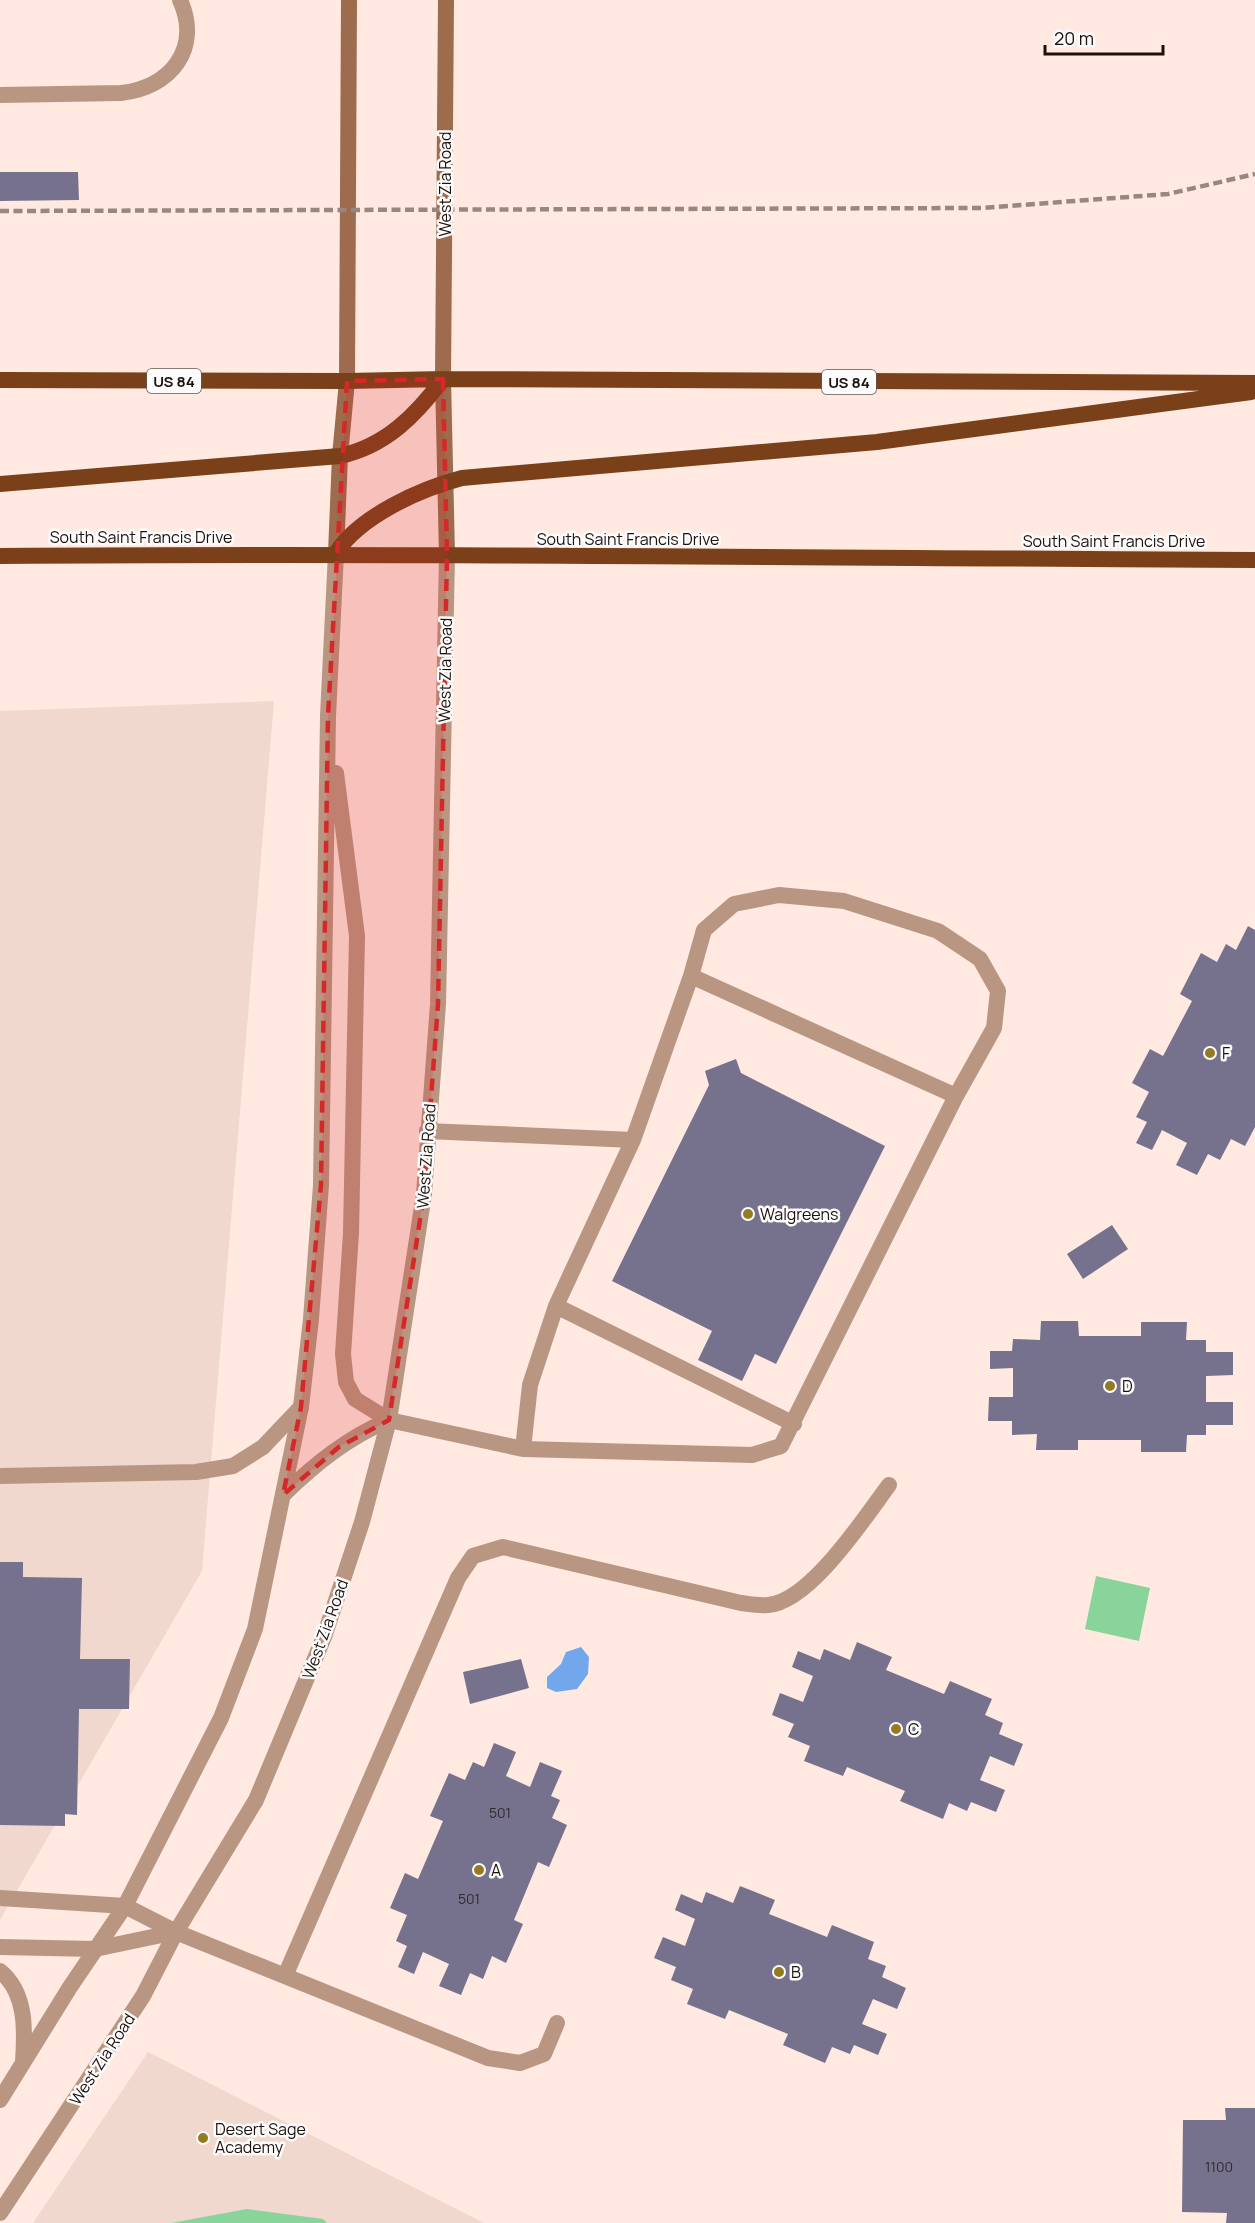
<svg xmlns="http://www.w3.org/2000/svg" width="1255" height="2223" font-family="Manrope,sans-serif">
  <rect width="100%" height="100%" fill="#ffe9e1"/>
  <path fill="#f1d8ce" d="M 274,701 L 202,1571 L 0,1920 L 0,711 Z
    M 148,2052 L 484,2223 L 33,2223 Z"/>
  <path fill="#88d49a" d="M 1096,1576 L 1150,1588 L 1139,1641 L 1085,1629 Z
    M 247,2209 L 323,2219 L 327,2223 L 171,2223 Z"/>
  <path fill="#73a7ec" d="M 581,1647 L 589,1657 L 588,1674 L 577,1689 L 556,1692 L 547,1688 L 547,1677 L 561,1664 L 566,1652 Z"/>
  <path fill="#76718d" d="M 0,172 L 78,172 L 79,200 L 0,201 Z
    M 1248,926 L 1255,930 L 1255,1127 L 1245,1146 L 1231,1139 L 1220,1160 L 1208,1154 L 1197,1175 L 1176,1165 L 1187,1143 L 1162,1130 L 1152,1150 L 1136,1143 L 1147,1122 L 1136,1117 L 1149,1092 L 1132,1083 L 1150,1049 L 1163,1056 L 1192,1001 L 1180,994 L 1201,953 L 1217,962 L 1226,944 L 1236,950 Z
    M 736,1059 L 741,1073 L 885,1146 L 776,1364 L 755,1354 L 742,1381 L 698,1360 L 712,1331 L 612,1281 L 709,1085 L 705,1071 Z
    M 1112,1225 L 1128,1249 L 1083,1279 L 1067,1254 Z
    M 1041,1321 L 1078,1321 L 1079,1336 L 1141,1336 L 1141,1322 L 1187,1322 L 1186,1340 L 1206,1340 L 1206,1352 L 1233,1352 L 1233,1375 L 1206,1376 L 1206,1402 L 1233,1402 L 1233,1425 L 1206,1425 L 1206,1435 L 1187,1435 L 1186,1452 L 1141,1452 L 1141,1440 L 1078,1440 L 1078,1450 L 1036,1450 L 1037,1434 L 1012,1435 L 1012,1421 L 988,1421 L 989,1397 L 1013,1397 L 1013,1368 L 990,1369 L 990,1351 L 1012,1351 L 1013,1339 L 1040,1340 Z
    M 0,1562 L 23,1562 L 23,1577 L 82,1578 L 80,1659 L 130,1659 L 129,1709 L 79,1709 L 77,1815 L 65,1814 L 65,1826 L 0,1825 Z
    M 857,1642 L 892,1657 L 886,1670 L 944,1694 L 950,1681 L 992,1699 L 985,1715 L 1003,1723 L 999,1734 L 1023,1744 L 1014,1766 L 990,1756 L 980,1780 L 1005,1790 L 996,1812 L 971,1802 L 967,1811 L 949,1803 L 943,1819 L 900,1801 L 905,1791 L 847,1767 L 843,1776 L 804,1761 L 810,1746 L 788,1737 L 794,1724 L 772,1715 L 780,1693 L 803,1702 L 813,1676 L 792,1667 L 798,1651 L 820,1660 L 824,1649 L 850,1660 Z
    M 521,1659 L 529,1688 L 470,1704 L 463,1672 Z
    M 494,1743 L 516,1752 L 506,1776 L 530,1787 L 540,1762 L 562,1771 L 551,1796 L 560,1800 L 552,1818 L 567,1825 L 549,1867 L 538,1862 L 514,1920 L 523,1924 L 506,1963 L 492,1956 L 483,1979 L 470,1973 L 461,1995 L 439,1986 L 449,1964 L 423,1952 L 414,1974 L 398,1967 L 407,1946 L 396,1941 L 407,1915 L 390,1908 L 405,1873 L 418,1879 L 443,1821 L 430,1816 L 449,1773 L 465,1780 L 473,1762 L 484,1767 Z
    M 740,1886 L 775,1900 L 769,1914 L 827,1937 L 832,1925 L 874,1942 L 868,1959 L 886,1966 L 882,1977 L 906,1988 L 897,2009 L 873,1999 L 862,2024 L 887,2034 L 878,2055 L 854,2045 L 850,2054 L 832,2047 L 825,2063 L 783,2045 L 788,2034 L 729,2010 L 725,2019 L 687,2004 L 693,1989 L 671,1980 L 676,1967 L 654,1958 L 663,1937 L 685,1946 L 695,1919 L 675,1910 L 681,1894 L 702,1903 L 706,1892 L 733,1903 Z
    M 1225,2108 L 1255,2108 L 1255,2223 L 1226,2223 L 1227,2213 L 1182,2212 L 1183,2120 L 1226,2120 Z"/>
  <g fill="none" stroke-linecap="round" stroke-linejoin="round">
    <path stroke="#b99682" stroke-width="16" d="M 0,95 L 121,93 C 170,88 202,49 180,0
      M 691,976 L 956,1096
      M 427,1131 L 633,1140
      M 556,1306 L 794,1424
      M 389,1420 L 523,1449 L 530,1385 L 556,1306 L 633,1140 L 691,976 L 704,930 L 734,904 L 779,895 L 844,901 L 938,931 L 980,959 L 998,991 L 994,1028 L 956,1096 L 781,1446 L 752,1455 L 523,1449
      M 0,1476 L 196,1472 L 233,1466 L 263,1447 L 301,1407
      M 0,1898 L 125,1906 L 176,1932 L 488,2058 L 520,2063 L 544,2054 L 557,2023
      M 0,1947 L 95,1949 L 176,1932
      M 285,1976 L 458,1578 L 473,1556 L 503,1547 L 741,1603 C 749,1604 759,1606 768,1605 C 810,1602 865,1517 889,1485"/>
    <path stroke="#b99682" stroke-width="16" d="M 336,773 L 357,936 L 351,1233 L 343,1354 L 346,1382 L 355,1399 L 389,1420
      M 283,1495 C 315,1464 347,1438 389,1420
      M 0,1971 C 27,1993 25,2031 23,2062
      M 0,2100 L 70,1987 L 125,1906 L 221,1718 L 255,1629 L 301,1407 L 311,1319 L 321,1185 L 328,716 L 336,553
      M 0,2213 L 143,1996 L 176,1932 L 256,1800 L 324,1637 L 362,1522 L 389,1420 L 424,1194 L 438,1004 L 447,555"/>
    <path stroke="#9d6b4d" stroke-width="16" d="M 446,0 L 443,379 L 447,555
      M 336,553 L 340,456 L 347,381 L 349,0"/>
    <path stroke="#7a4019" stroke-width="16" d="M 0,380 L 347,381 L 443,379 L 1255,383
      M 0,484 L 340,456 C 386,446 416,415 443,379
      M 336,553 C 360,516 420,489 462,478 L 877,442 L 1251,392
      M 0,556 C 418,553 837,558 1255,560"/>
    <path stroke="#988780" stroke-width="4.5" stroke-dasharray="9 4.5" stroke-linecap="butt" d="M 0,211 L 981,208 L 1168,194 L 1255,174"/>
  </g>
  <path fill="#d62828" fill-opacity="0.2" stroke="#d62828" stroke-width="4.5" stroke-dasharray="12 8" stroke-linejoin="round" d="M 443,379 L 447,555 L 438,1004 L 424,1194 L 389,1420 L 339,1447 L 283,1495 L 301,1407 L 321,1185 L 328,716 L 347,381 Z"/>
  <g fill="#947a21" stroke="#fcfcfc" stroke-width="2">
    <circle cx="1210" cy="1053" r="6"/>
    <circle cx="748" cy="1214" r="6"/>
    <circle cx="1110" cy="1386" r="6"/>
    <circle cx="896" cy="1729" r="6"/>
    <circle cx="479" cy="1870" r="6"/>
    <circle cx="779" cy="1972" r="6"/>
    <circle cx="203" cy="2138" r="6"/>
  </g>
  <g text-anchor="middle" dominant-baseline="central" stroke-width="5" stroke-linejoin="round" paint-order="stroke">
    <g font-size="14" fill="#32292c">
      <text x="500" y="1812">501</text>
      <text x="469" y="1898">501</text>
      <text x="1219" y="2166">1100</text>
    </g>
    <g fill="#fcfcfc" stroke="#5f5854" stroke-width="1.5">
      <rect x="147" y="369" width="54" height="24" rx="4.5"/>
      <rect x="822" y="370" width="54" height="24" rx="4.5"/>
    </g>
    <g font-size="15" font-weight="bold" fill="#1c110c">
      <text x="174" y="381">US 84</text>
      <text x="849" y="382">US 84</text>
    </g>
    <g font-size="16" fill="#1c110c" stroke="#fcfcfc">
      <text transform="translate(445 184) rotate(-90)">West Zia Road</text>
      <text x="141" y="537">South Saint Francis Drive</text>
      <text x="628" y="539">South Saint Francis Drive</text>
      <text x="1114" y="541">South Saint Francis Drive</text>
      <text transform="translate(445 670) rotate(-89)">West Zia Road</text>
      <text transform="translate(426 1156) rotate(-86)">West Zia Road</text>
      <text transform="translate(325 1629) rotate(-70)">West Zia Road</text>
      <text transform="translate(102 2059) rotate(-57)">West Zia Road</text>
    </g>
    <g font-size="16" fill="#1c110c" stroke="#fcfcfc" text-anchor="start">
      <text x="1222" y="1053">F</text>
      <text x="760" y="1214">Walgreens</text>
      <text x="1122" y="1386">D</text>
      <text x="908" y="1729">C</text>
      <text x="491" y="1870">A</text>
      <text x="791" y="1972">B</text>
      <text x="215" y="2129">Desert Sage<tspan x="215" dy="18">Academy</tspan></text>
    </g>
  </g>
  <path d="M1045 45v9h118v-9" fill="none" stroke="#1c110c" stroke-width="3"/>
  <text x="1054" y="45" font-size="18" fill="#1c110c" stroke="#fcfcfc" stroke-width="4.5" paint-order="stroke">20 m</text>
</svg>
